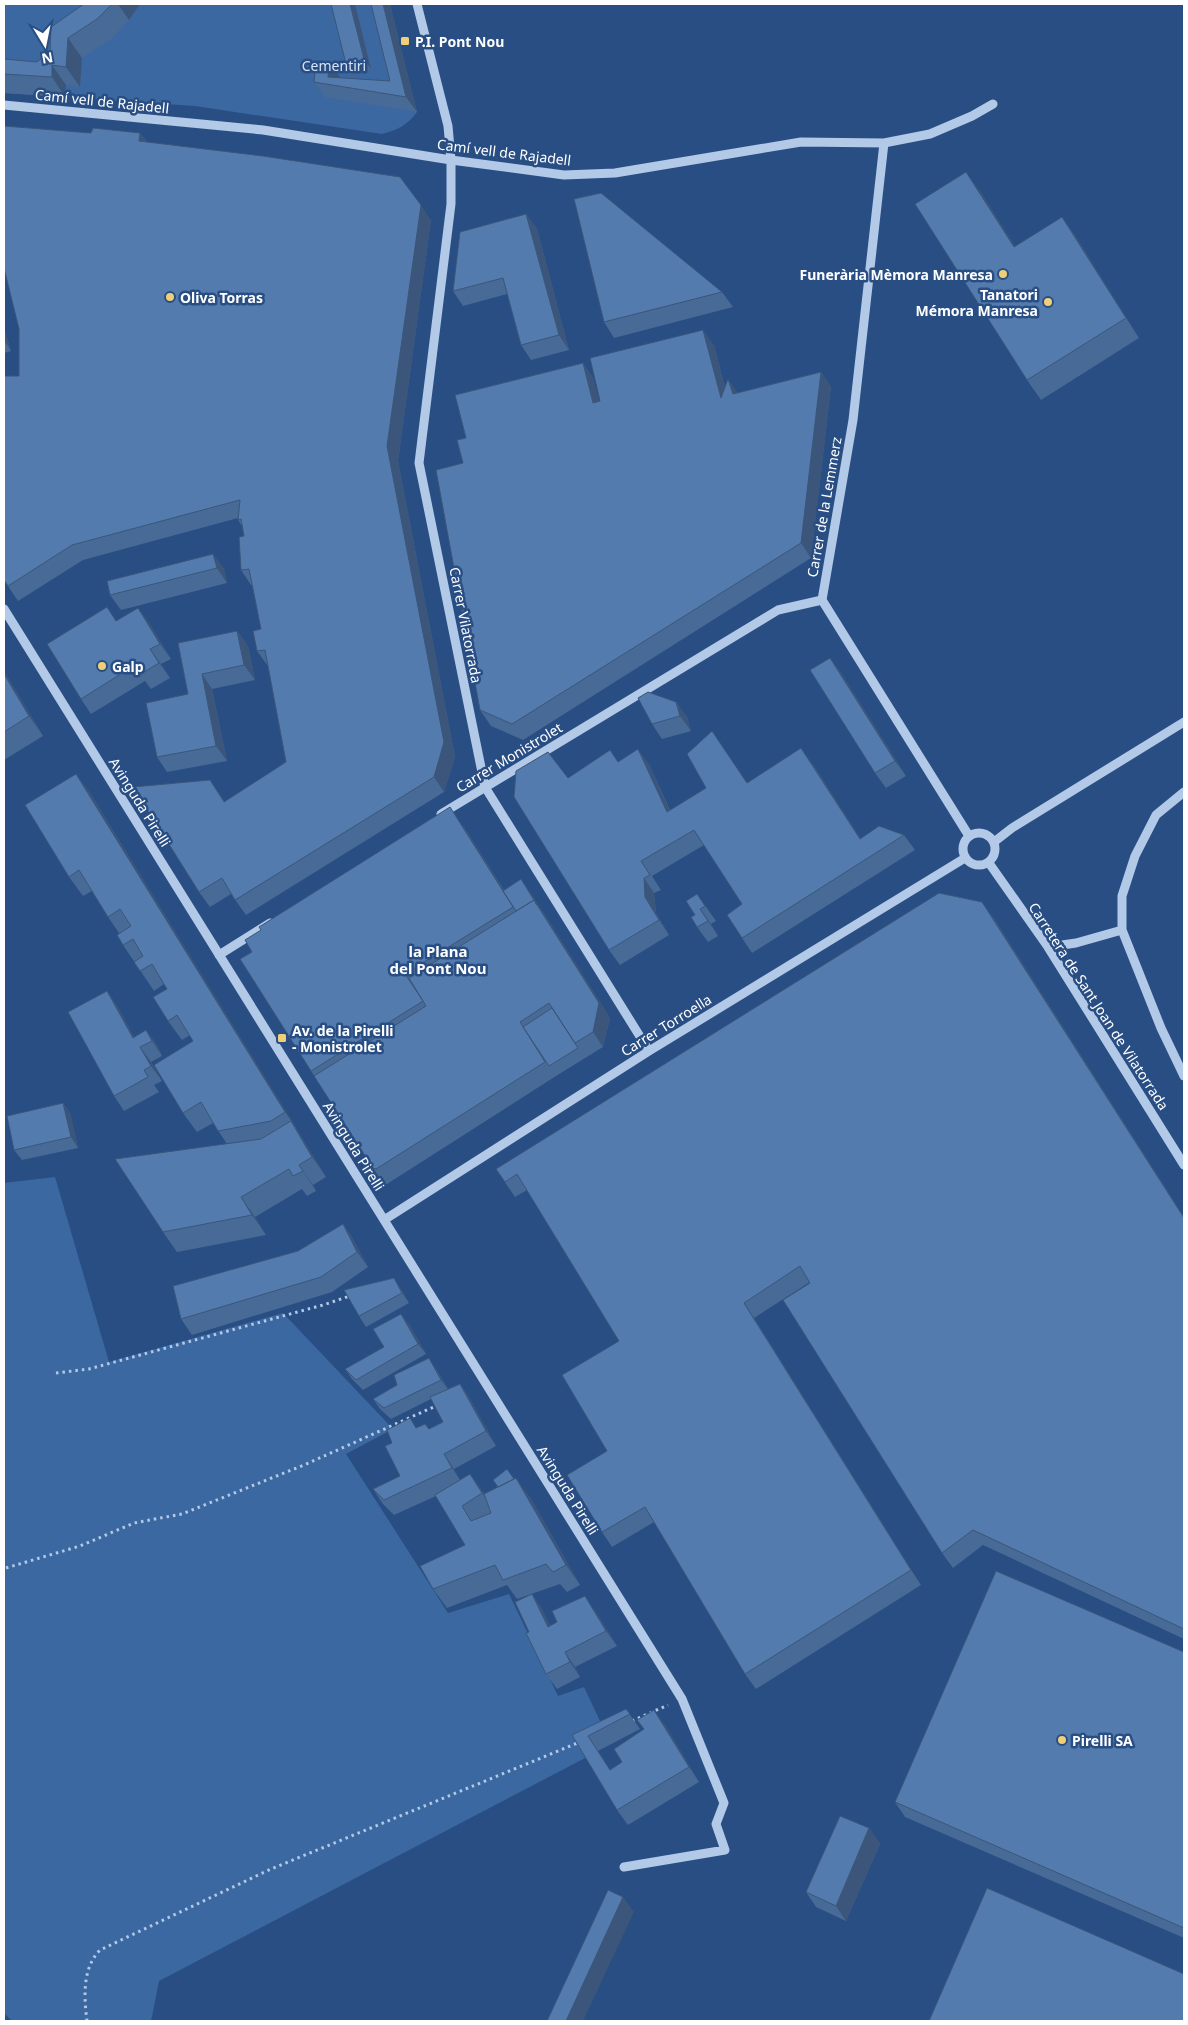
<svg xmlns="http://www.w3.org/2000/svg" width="1188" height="2025" font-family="'Noto Sans',sans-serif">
  <rect width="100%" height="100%" fill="#284e84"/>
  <path fill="#3c68a1" d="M 4,4 L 390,4 L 417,112 C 408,125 397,130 382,134 L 195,106 L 4,93 Z
    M 55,1177 L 109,1362 L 283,1313 L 393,1429 L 346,1454 L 448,1613 L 509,1594 L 558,1696 L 584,1687 L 608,1738 L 587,1757 L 159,1981 L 151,2021 L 12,2021 L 4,2013 L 4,1183 Z"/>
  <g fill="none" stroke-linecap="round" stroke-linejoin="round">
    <path stroke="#b2c9e7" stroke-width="3" stroke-dasharray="2.5 4" stroke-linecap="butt" d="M 56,1373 L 89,1369 L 323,1305 L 350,1296
      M 6,1568 L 80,1546 L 134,1523 L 182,1514 L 304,1465 L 438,1405
      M 632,1721 L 668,1705
      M 87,2021 C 84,1998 82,1968 100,1950 L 271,1869 L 580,1742"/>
    <path stroke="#b2c9e7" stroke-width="9" d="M 417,4 L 448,126 L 451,160 L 451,204 L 419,463 L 485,787 L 649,1051
      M 4,105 L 263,130 L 451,160 L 564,175 L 615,173 L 801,142 L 884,143 L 930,134 L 972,116 L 993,104
      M 884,143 L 853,420 L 822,600 L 969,836
      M 4,609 L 682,1699 L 724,1803 L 716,1824 L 725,1850 L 624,1867
      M 1184,792 L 1156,815 L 1135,856 L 1122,896 L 1122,930 L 1161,1028 L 1184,1076
      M 441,814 L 778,610 L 822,600
      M963 849a16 16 0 1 1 32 0a16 16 0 1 1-32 0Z
      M 994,842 L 1012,828 L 1184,722
      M 989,863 L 1048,947 L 1184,1165
      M 1048,947 L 1076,943 L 1122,930
      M 219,955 L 270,923
      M 384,1220 L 649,1051 L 965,858"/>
  </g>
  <path fill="#486a96" d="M 84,4 L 140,4 L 129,20 L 111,39 L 82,58 L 80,87 L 66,85 L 65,97 L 4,93 L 4,59 L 37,62 L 50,52 Z
    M 331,4 L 355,4 L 371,69 L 353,74 L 346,64 Z
    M 371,4 L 417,112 L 325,97 L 314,82 L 329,62 L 340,77 L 340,78 L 390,81 Z
    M 91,133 L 140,133 L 147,142 L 431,220 L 398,461 L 455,757 L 444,792 L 246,915 L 231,894 L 210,907 L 199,892 L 210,780 L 225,802 L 286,762 L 268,666 L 257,651 L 261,629 L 252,585 L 251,585 L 241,570 L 244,536 L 242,526 L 238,520 L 238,518 L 83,560 L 18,601 L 8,586 L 19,376 Z
    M 980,191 L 1015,247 L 1062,217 L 1076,237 L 1139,338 L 1041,400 L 1027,380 Z
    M 526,214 L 537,229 L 569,350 L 531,360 L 521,345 L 507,294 L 463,306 L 453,291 Z
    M 722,292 L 733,307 L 614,338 L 604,322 Z
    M 4,328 L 11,351 L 4,353 Z
    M 714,345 L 725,388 L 738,393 L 821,372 L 831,387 L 811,558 L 523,740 L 491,726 L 480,710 L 463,463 L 466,438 L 583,363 L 593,378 L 599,401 Z
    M 213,554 L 224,569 L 227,583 L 121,610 L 110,595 Z
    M 138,608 L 149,623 L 171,659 L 161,664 L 170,678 L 151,689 L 145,681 L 91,714 L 81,699 L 117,621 Z
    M 237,631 L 248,646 L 255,680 L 212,689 L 227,761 L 167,772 L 157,757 L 188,694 L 178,643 Z
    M 830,658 L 841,673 L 906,776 L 886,788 L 875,773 Z
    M 4,671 L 43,736 L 4,760 Z
    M 676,702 L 687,717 L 691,731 L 662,739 L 652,724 Z
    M 618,762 L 649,764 L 670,810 L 747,783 L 812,763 L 861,839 L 904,835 L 915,850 L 752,953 L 742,938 L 742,904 L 704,845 L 652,876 L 661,890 L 654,893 L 656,913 L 669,935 L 620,965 L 609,950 Z
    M 76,774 L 90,793 L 326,1177 L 313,1185 L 316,1191 L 307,1196 L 302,1189 L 255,1217 L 266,1235 L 177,1252 L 163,1232 L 227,1144 L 213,1123 L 197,1132 L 183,1113 L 193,1041 L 190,1035 L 182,1040 L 168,1021 L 167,989 L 164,984 L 154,991 L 123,945 L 119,933 L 108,917 L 92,891 L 83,896 L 69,877 Z
    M 464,827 L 504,890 L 521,879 L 545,915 L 610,1018 L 603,1047 L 556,1076 L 387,1184 L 383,1183 L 373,1168 L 311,1071 Z
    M 697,894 L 716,921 L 711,924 L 718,936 L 708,942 L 697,927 L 695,915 Z
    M 993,917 L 1184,1217 L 1184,1639 L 983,1545 L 953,1568 L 942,1553 L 810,1282 L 754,1318 L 921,1585 L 756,1689 L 745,1674 L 654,1522 L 612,1547 L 602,1532 L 607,1451 L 619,1341 L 527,1190 L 515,1197 L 496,1169 Z
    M 107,991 L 117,1006 L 134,1037 L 146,1030 L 157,1045 L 162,1056 L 151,1062 L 162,1081 L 154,1085 L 159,1092 L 124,1111 L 114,1096 Z
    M 63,1103 L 70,1113 L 78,1148 L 22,1160 L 14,1150 Z
    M 343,1224 L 353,1239 L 368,1267 L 332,1292 L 192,1335 L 181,1319 L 298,1251 Z
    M 401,1289 L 409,1303 L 366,1327 L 359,1316 Z
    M 409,1324 L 426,1354 L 363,1390 L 352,1379 L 345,1369 L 384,1347 Z
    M 436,1369 L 448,1389 L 460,1384 L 470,1399 L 496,1446 L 454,1469 L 460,1480 L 470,1474 L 485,1495 L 530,1497 L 580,1585 L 567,1592 L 560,1584 L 517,1599 L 507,1585 L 447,1608 L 433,1589 L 465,1545 L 436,1496 L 394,1515 L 383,1504 L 373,1489 L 400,1476 L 392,1443 L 417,1427 L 429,1429 L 443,1422 L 431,1399 L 391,1419 L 380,1409 L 373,1399 Z
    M 532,1594 L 542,1609 L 550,1626 L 595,1611 L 617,1646 L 575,1667 L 580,1677 L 557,1689 L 546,1674 L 529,1632 Z
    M 1184,1652 L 1184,1938 L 905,1817 L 895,1802 Z
    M 626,1709 L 640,1729 L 598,1751 L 610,1770 L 622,1762 L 665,1725 L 699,1782 L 628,1825 L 617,1810 L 572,1735 Z
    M 869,1828 L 880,1844 L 846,1921 L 816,1907 L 806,1892 Z"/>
  <path fill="#3b567a" d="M 118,4 L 140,4 L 129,20 Z
    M 350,4 L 355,4 L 371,69 L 364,59 Z
    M 383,4 L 390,4 L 417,112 L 406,97 Z
    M 68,38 L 82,58 L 80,87 L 66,67 Z
    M 329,62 L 340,77 L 339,86 L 328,77 Z
    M 52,65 L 66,85 L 65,97 L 52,77 Z
    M 140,133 L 151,148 L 139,141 Z
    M 966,172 L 980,191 L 1028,267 L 1014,247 Z
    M 421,205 L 431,220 L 398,461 L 455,757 L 444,792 L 434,777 L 387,446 Z
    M 526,214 L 537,229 L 569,350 L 559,335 Z
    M 1062,217 L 1076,237 L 1139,338 L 1126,318 Z
    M 4,328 L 11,351 L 4,340 Z
    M 703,330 L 714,345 L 731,413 L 721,398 Z
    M 583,363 L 593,378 L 604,418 L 593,403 Z
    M 821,372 L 831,387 L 811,558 L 801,543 Z
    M 728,379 L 739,394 L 733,394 Z
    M 213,554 L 224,569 L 227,583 L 217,568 Z
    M 138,608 L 149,623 L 171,659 L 160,644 Z
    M 237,631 L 248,646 L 255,680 L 244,665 Z
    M 150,649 L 161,664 L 170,678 L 159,663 Z
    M 830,658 L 841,673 L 906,776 L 895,761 Z
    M 4,671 L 43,736 L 29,716 L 4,674 Z
    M 202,674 L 212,689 L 227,761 L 216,746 Z
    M 676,702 L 687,717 L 691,731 L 680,716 Z
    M 801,748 L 812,763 L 871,854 L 860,839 Z
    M 638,749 L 649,764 L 677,827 L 667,812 Z
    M 76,774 L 90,793 L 299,1132 L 285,1112 Z
    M 450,807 L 464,827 L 520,916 L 513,907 Z
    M 644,878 L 654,893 L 656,913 L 669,935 L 659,920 L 645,897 Z
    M 521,879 L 545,915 L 610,1018 L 603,1047 L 593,1032 Z
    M 982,902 L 993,917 L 1184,1217 L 1184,1218 Z
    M 700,909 L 711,924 L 718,936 Z
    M 107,991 L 117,1006 L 143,1053 L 133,1038 Z
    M 146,1030 L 157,1045 L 162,1056 L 152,1041 Z
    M 140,1047 L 151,1062 L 162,1081 L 151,1066 Z
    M 63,1103 L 70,1113 L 78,1148 L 71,1137 Z
    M 291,1121 L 304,1141 L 326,1177 L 312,1157 Z
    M 299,1165 L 313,1185 L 316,1191 L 303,1171 Z
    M 241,1197 L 255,1217 L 266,1235 L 252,1215 Z
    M 343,1224 L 353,1239 L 368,1267 L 357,1252 Z
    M 394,1278 L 401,1289 L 409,1303 L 402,1293 Z
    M 744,1303 L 754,1318 L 921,1585 L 911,1570 Z
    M 401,1314 L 409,1324 L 426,1354 L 418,1344 Z
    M 429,1358 L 436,1369 L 448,1390 L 441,1380 Z
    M 460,1384 L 470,1399 L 496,1446 L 486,1431 Z
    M 444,1454 L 454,1469 L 462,1483 L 452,1468 Z
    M 470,1474 L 484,1493 L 495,1512 L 482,1493 Z
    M 516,1478 L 530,1497 L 580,1585 L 566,1565 Z
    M 532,1594 L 542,1609 L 558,1642 L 548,1627 Z
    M 585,1596 L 595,1611 L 617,1646 L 606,1631 Z
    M 565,1652 L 575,1667 L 580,1677 L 570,1662 Z
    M 654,1710 L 665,1725 L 699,1782 L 689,1767 Z
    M 869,1828 L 880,1844 L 846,1921 L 836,1906 Z
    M 623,1897 L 634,1912 L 583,2021 L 566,2021 Z"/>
  <path fill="#547bae" stroke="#3b567a" d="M 84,4 L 112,4 L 97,19 L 68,38 L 66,67 L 52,65 L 52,77 L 4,74 L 4,59 L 37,62 L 50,52 L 51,27 Z
    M 331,4 L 350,4 L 364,59 L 346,64 Z
    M 371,4 L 383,4 L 406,97 L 314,82 L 316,61 L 329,62 L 328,77 L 390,81 Z
    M 4,126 L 91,133 L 93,128 L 140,133 L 139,141 L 263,156 L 400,177 L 421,205 L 387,446 L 444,742 L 434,777 L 235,900 L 222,878 L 199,892 L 133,787 L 210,780 L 224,802 L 286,762 L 265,650 L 257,651 L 253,631 L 261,629 L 249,569 L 241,570 L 239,537 L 244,536 L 241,519 L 238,520 L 240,500 L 72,545 L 8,586 L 4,580 L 4,376 L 19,376 L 19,329 L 4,268 Z
    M 966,172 L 1014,247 L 1062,217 L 1126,318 L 1027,380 L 915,204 Z
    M 601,193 L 722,292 L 604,322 L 574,199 Z
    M 526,214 L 559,335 L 521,345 L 503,278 L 453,291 L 460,232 Z
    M 703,330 L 721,398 L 728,379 L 733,394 L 821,372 L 801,543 L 512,724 L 480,710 L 436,470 L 463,463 L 457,440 L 466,438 L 455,395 L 583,363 L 593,403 L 600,401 L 590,358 Z
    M 213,554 L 217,568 L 110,595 L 107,581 Z
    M 107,607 L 116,621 L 138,608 L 160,644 L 150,649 L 159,663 L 141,674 L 135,665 L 81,699 L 47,644 Z
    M 237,631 L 244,665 L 202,674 L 216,746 L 157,757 L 146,703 L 188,694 L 178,643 Z
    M 830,658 L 895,761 L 875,773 L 810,670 Z
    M 4,674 L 29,716 L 4,732 Z
    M 648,692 L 676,702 L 680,716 L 652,724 L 638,698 Z
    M 712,731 L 747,783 L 801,748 L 860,839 L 879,826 L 904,835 L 742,938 L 727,915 L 742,904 L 694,830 L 641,861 L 650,875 L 644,878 L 645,897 L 659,920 L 609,950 L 514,797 L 516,771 L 548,752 L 568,778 L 610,750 L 618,762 L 638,749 L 667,812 L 706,788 L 687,754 Z
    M 76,774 L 285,1112 L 271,1121 L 218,1131 L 201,1102 L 183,1113 L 154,1065 L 193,1041 L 177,1015 L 168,1021 L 153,997 L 167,989 L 152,964 L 140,971 L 134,962 L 143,956 L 133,939 L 123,945 L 117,935 L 131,926 L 120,909 L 108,917 L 79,870 L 69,877 L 25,805 Z
    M 450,807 L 513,907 L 405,974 L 423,1001 L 311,1071 L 240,959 L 252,952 L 245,940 L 261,930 L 259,927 Z
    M 521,879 L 537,905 L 534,900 L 516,911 L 503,891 Z
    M 939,893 L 982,902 L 1184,1218 L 1184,1629 L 973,1530 L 942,1553 L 783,1300 L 810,1283 L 800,1266 L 744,1303 L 911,1570 L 745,1674 L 645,1507 L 602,1532 L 567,1475 L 607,1451 L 562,1375 L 619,1341 L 517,1174 L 505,1182 L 496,1169 Z
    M 697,894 L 705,906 L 700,909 L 708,921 L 697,927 L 691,917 L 695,915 L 686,901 Z
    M 534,900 L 599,1003 L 593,1032 L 575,1043 L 549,1003 L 520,1022 L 545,1062 L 376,1169 L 373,1168 L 314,1076 L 426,1006 L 409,978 Z
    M 107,991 L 133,1038 L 146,1030 L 152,1041 L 140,1047 L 151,1066 L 144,1070 L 148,1077 L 114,1096 L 68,1012 Z
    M 552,1008 L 578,1048 L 549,1066 L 523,1027 Z
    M 63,1103 L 71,1137 L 14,1150 L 7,1116 Z
    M 291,1121 L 312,1157 L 299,1165 L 303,1171 L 293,1176 L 289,1169 L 241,1197 L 252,1215 L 163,1232 L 115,1159 L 261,1139 Z
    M 343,1224 L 357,1252 L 321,1277 L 181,1319 L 173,1286 L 298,1251 Z
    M 394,1278 L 402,1293 L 359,1316 L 344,1290 Z
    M 401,1314 L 418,1344 L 356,1380 L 345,1369 L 384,1347 L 373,1329 Z
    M 429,1358 L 441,1380 L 384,1408 L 373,1399 L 397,1385 L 394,1375 Z
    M 460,1384 L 486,1431 L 444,1454 L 452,1468 L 384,1500 L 373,1489 L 400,1476 L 385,1446 L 392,1443 L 387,1430 L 410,1418 L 416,1428 L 425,1424 L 429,1429 L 443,1422 L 430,1397 Z
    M 507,1469 L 514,1479 L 498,1487 L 493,1480 Z
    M 470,1474 L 482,1493 L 462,1506 L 471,1521 L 491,1513 L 484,1494 L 516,1478 L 566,1565 L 553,1572 L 546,1564 L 503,1580 L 495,1565 L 433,1589 L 420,1566 L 465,1545 L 435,1495 Z
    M 996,1571 L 1184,1652 L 1184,1928 L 895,1802 Z
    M 532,1594 L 548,1627 L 557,1622 L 552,1611 L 585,1596 L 606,1631 L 565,1652 L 570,1662 L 546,1674 L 526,1633 L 529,1632 L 515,1602 Z
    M 626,1709 L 630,1714 L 588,1736 L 610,1770 L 622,1762 L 614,1749 L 644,1729 L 637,1720 L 654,1710 L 689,1767 L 617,1810 L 572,1735 Z
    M 840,1816 L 869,1828 L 836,1906 L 806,1892 Z
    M 987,1888 L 1184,1974 L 1184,2021 L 929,2021 Z
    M 608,1890 L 623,1897 L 566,2021 L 547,2021 Z"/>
  <g fill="#efcf78" stroke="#284e84" stroke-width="2">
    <rect x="400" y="36" width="10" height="10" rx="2.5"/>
    <circle cx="1003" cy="274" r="5"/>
    <circle cx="170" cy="297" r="5"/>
    <circle cx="1048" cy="302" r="5"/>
    <circle cx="102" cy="666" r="5"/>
    <rect x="277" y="1033" width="10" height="10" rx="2.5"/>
    <circle cx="1062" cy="1740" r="5"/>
  </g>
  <g text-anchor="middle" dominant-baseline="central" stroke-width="5" stroke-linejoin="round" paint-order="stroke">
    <g font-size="14" font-weight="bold" fill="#fff" stroke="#284e84" text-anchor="start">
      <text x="415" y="41">P.I. Pont Nou</text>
      <text x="993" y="274" text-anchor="end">Funerària Mèmora Manresa</text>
      <text x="1038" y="294" text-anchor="end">Tanatori<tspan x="1038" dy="16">Mémora Manresa</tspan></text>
      <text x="180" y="297">Oliva Torras</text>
      <text x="112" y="666">Galp</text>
      <text x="292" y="1030">Av. de la Pirelli<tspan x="292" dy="16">- Monistrolet</tspan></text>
      <text x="1072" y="1740">Pirelli SA</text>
    </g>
    <g font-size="14" fill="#d5e3f6" stroke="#284e84">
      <text x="334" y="65">Cementiri</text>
    </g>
    <g font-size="14" fill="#fff" stroke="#284e84">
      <text transform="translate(102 101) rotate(6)">Camí vell de Rajadell</text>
      <text transform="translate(504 152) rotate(7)">Camí vell de Rajadell</text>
      <text transform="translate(824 507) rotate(-80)">Carrer de la Lemmerz</text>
      <text transform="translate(466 625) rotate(79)">Carrer Vilatorrada</text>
      <text transform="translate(509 757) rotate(-31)">Carrer Monistrolet</text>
      <text transform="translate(140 802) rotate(58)">Avinguda Pirelli</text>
      <text transform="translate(1099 1006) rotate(57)">Carretera de Sant Joan de Vilatorrada</text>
      <text transform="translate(666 1025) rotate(-32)">Carrer Torroella</text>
      <text transform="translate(354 1146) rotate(58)">Avinguda Pirelli</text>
      <text transform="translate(568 1490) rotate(58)">Avinguda Pirelli</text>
    </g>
    <g font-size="15" font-weight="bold" fill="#fff" stroke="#284e84">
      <text x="438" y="951">la Plana<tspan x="438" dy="17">del Pont Nou</tspan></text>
    </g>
  </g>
  <rect width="1188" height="2025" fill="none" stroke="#ffffff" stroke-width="10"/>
  <g transform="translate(45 45) rotate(170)" stroke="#284e84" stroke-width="4" paint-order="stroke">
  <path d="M0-4L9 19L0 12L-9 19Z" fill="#ffffff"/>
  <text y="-8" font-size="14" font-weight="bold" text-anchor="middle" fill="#ffffff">N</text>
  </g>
</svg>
